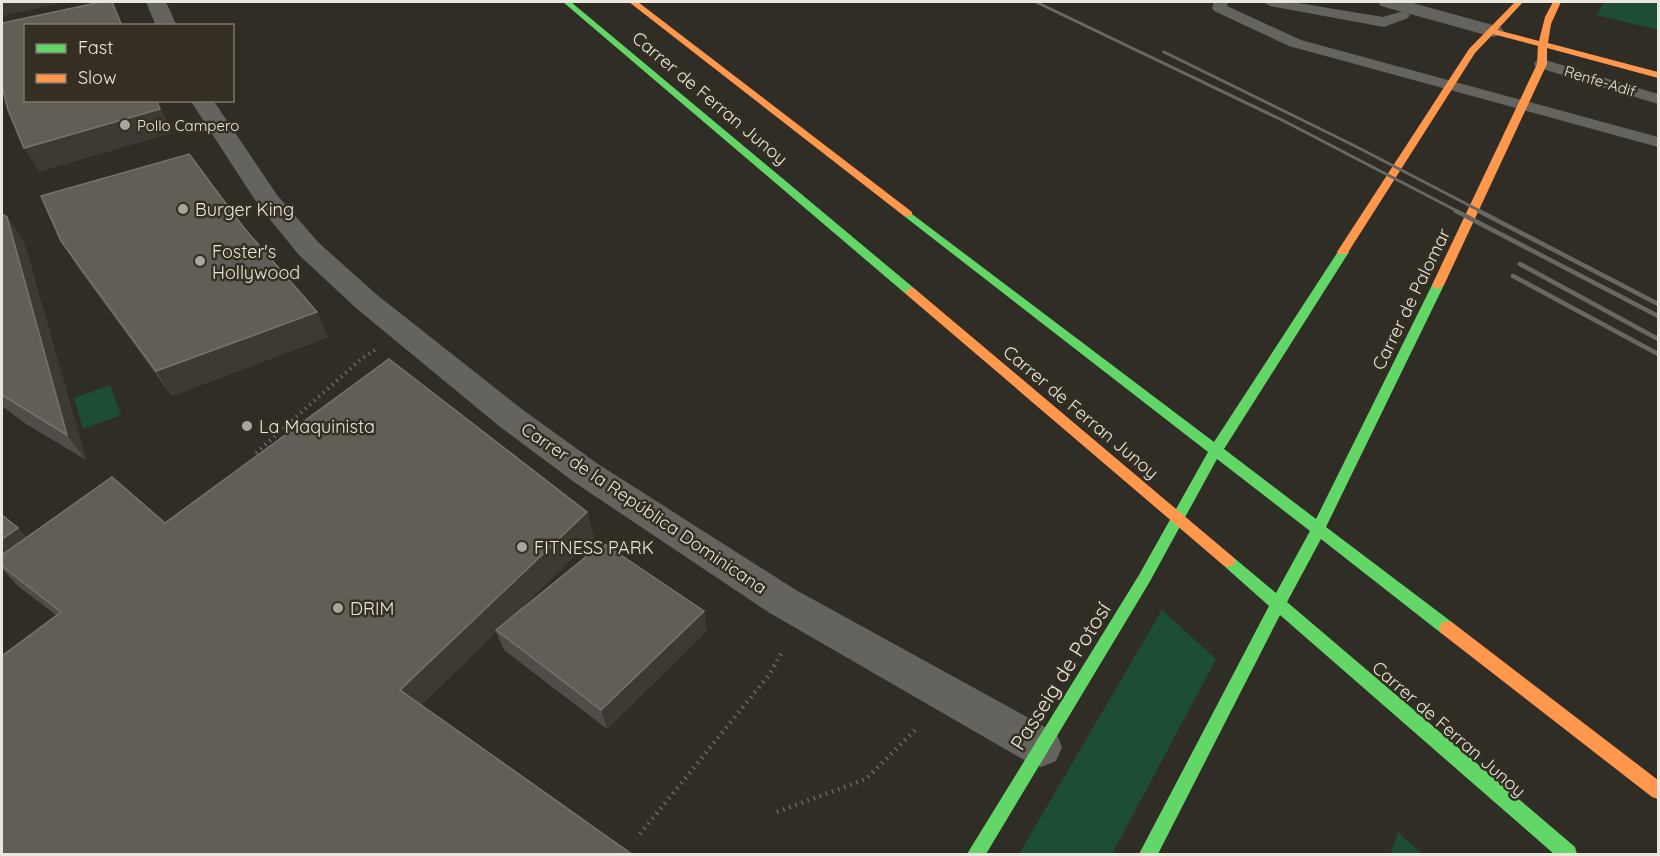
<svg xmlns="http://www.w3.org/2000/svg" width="1660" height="856" font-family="Quicksand,sans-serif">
  <rect width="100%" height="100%" fill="#302d26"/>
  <path fill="#1e4d35" d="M 1604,2 L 1658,2 L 1658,30 L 1597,15 Z
    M 110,385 L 121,415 L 83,429 L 74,398 Z
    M 1162,610 L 1216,659 L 1112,854 L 1019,854 Z
    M 1398,832 L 1422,854 L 1391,854 Z"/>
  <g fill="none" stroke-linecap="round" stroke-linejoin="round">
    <path stroke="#696862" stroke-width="4" stroke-dasharray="1.5 4.5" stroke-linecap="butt" d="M 256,453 L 361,359 L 375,350"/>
    <path stroke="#696862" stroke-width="4.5" stroke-dasharray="1.5 5" stroke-linecap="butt" d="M 777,812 L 866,779 L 915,730
      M 640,834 L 769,675 L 782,652"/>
    <path fill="#64635d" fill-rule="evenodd" d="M 1214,2 L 1228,2 L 1227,6 L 1301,40 L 1658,137 L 1658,147 L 1289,46 L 1214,11 L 1212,8 Z
      M 1263,2 L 1292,2 L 1383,17 L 1403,11 L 1410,15 L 1408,18 L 1384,27 L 1270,6 Z
      M 1542,59 L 1658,94 L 1658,104 L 1536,67 L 1534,64 L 1536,61 Z"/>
    <path fill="#64635d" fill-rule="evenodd" d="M 146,2 L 166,2 L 177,26 L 156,26 Z
      M 1378,2 L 1409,2 L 1500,27 L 1504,31 L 1500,35 L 1493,37 L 1381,6 Z
      M 190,100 L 213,100 L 277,195 L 319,243 L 376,294 L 523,410 L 598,464 L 796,590 L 1056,733 L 1062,747 L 1056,761 L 1041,767 L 1026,761 L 768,612 L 574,482 L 499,426 L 356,308 L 299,255 L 259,206 Z"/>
    <path fill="#63d668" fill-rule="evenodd" d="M 563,2 L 571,2 L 915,289 L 917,292 L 915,295 L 907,295 Z
      M 908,211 L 1214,442 L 1339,250 L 1347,250 L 1349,252 L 1224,449 L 1316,519 L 1432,285 L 1438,281 L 1442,282 L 1444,285 L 1326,527 L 1453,623 L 1455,628 L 1453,633 L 1447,635 L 1441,633 L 1321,539 L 1287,602 L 1575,847 L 1577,854 L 1554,854 L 1280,615 L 1158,854 L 1139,854 L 1269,606 L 1223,565 L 1220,561 L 1223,557 L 1228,555 L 1233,557 L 1276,593 L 1310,531 L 1217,459 L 1149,583 L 986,854 L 967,854 L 1139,575 L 1208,452 L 904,216 L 904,212 Z"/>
    <path fill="#ff974d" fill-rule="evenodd" d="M 629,2 L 638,2 L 912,212 L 912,216 L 904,216 Z
      M 1515,2 L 1523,2 L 1497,30 L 1539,41 L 1545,17 L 1553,2 L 1561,2 L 1551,24 L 1548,43 L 1658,72 L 1658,78 L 1547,48 L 1547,64 L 1444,285 L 1438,289 L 1434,288 L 1432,285 L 1537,64 L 1538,46 L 1493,34 L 1475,53 L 1347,254 L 1339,254 L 1337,252 L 1469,49 Z
      M 911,288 L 915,289 L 1233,557 L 1236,561 L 1233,565 L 1228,567 L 1223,565 L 907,295 L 905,292 Z
      M 1447,621 L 1453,623 L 1658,780 L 1658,799 L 1652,797 L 1441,633 L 1439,628 L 1441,623 Z"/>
    <path stroke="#696762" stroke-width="3" d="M 1036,2 L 1284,121 L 1459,212
      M 1164,52 L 1355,146 L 1482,212"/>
    <path stroke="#696762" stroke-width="4.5" d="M 1456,211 L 1658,316
      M 1479,211 L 1658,304
      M 1520,264 L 1658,339
      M 1513,276 L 1658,354"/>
  </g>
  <path fill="#504d48" d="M 2,214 L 7,217 L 24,242 L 86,460 L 26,424 L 2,406 Z
    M 244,228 L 328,337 L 172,396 L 77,266 L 61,241 Z
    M 587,512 L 594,537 L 509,620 L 704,611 L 707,631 L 607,729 L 504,650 L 496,632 L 421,705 L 56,615 L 17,585 L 3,570 L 2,571 L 2,515 L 18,528 L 26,537 L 165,523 Z"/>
  <path fill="#3d3a34" d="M 2,2 L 66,2 L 2,16 Z
    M 156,100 L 157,100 L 172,133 L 39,172 L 24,148 Z
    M 7,217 L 24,242 L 86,460 L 67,435 Z
    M 317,312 L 328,337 L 172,396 L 156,371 Z
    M 587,512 L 594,537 L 413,713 L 400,690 Z
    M 18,528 L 36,549 L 2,566 L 2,539 Z
    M 704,611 L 707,631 L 607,729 L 601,710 Z"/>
  <path fill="#615e58" stroke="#76736d" stroke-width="1.5" d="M 101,2 L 112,2 L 122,26 L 26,26 L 26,100 L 156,100 L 160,109 L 24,148 L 8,110 L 2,86 L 2,23 Z
    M 189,154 L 244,228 L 317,312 L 156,371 L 61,241 L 41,196 Z
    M 2,214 L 7,217 L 67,435 L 2,395 Z
    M 389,359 L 587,512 L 400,690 L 633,855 L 2,855 L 2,656 L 61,612 L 2,566 L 2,555 L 112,477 L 165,523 Z
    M 2,515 L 18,528 L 2,539 Z
    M 603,543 L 704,611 L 601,710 L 496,630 Z"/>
  <g fill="#a8a59d" stroke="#342f22" stroke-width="2">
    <circle cx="125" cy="125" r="6"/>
    <circle cx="183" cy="209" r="6"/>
    <circle cx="200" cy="261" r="6"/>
    <circle cx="247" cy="426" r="6"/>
    <circle cx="522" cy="547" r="6"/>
    <circle cx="338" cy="608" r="6"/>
  </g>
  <g text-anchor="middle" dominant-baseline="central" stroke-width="5" stroke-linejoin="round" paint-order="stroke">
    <g font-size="15" fill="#e8e6dd" stroke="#342f22">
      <text transform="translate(1600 81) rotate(17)">Renfe-Adif</text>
    </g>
    <g font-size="15" fill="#e8e6dd" stroke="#342f22" text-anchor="start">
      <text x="137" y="125">Pollo Campero</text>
    </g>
    <g font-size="18" fill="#e8e6dd" stroke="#342f22">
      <text transform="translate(710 98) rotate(40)">Carrer de Ferran Junoy</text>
      <text transform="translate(1411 299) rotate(-64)">Carrer de Palomar</text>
      <text transform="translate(1081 412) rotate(40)">Carrer de Ferran Junoy</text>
      <text transform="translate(644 508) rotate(34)">Carrer de la República Dominicana</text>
      <text transform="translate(1449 729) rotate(41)">Carrer de Ferran Junoy</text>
    </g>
    <g font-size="18" fill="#e8e6dd" stroke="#342f22" text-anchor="start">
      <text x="195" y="209">Burger King</text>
      <text x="212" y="251">Foster's<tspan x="212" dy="21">Hollywood</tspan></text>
      <text x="259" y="426">La Maquinista</text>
      <text x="534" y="547">FITNESS PARK</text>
      <text x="350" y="608">DRIM</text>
    </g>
    <g font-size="21" fill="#e8e6dd" stroke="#342f22">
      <text transform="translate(1060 676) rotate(-58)">Passeig de Potosí</text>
    </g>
  </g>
  <rect width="1660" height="856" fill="none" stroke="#e8e6dd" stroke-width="6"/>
  <rect x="24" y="24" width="210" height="78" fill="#342f22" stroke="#7c786d" stroke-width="1.5"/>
  <rect x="36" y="44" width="30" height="9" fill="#63d668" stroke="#7c786d" stroke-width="1.5"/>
  <text x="78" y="54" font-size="18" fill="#e8e6dd">Fast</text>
  <rect x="36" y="74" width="30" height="9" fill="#ff974d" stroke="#7c786d" stroke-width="1.5"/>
  <text x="78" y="84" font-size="18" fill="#e8e6dd">Slow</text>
</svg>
